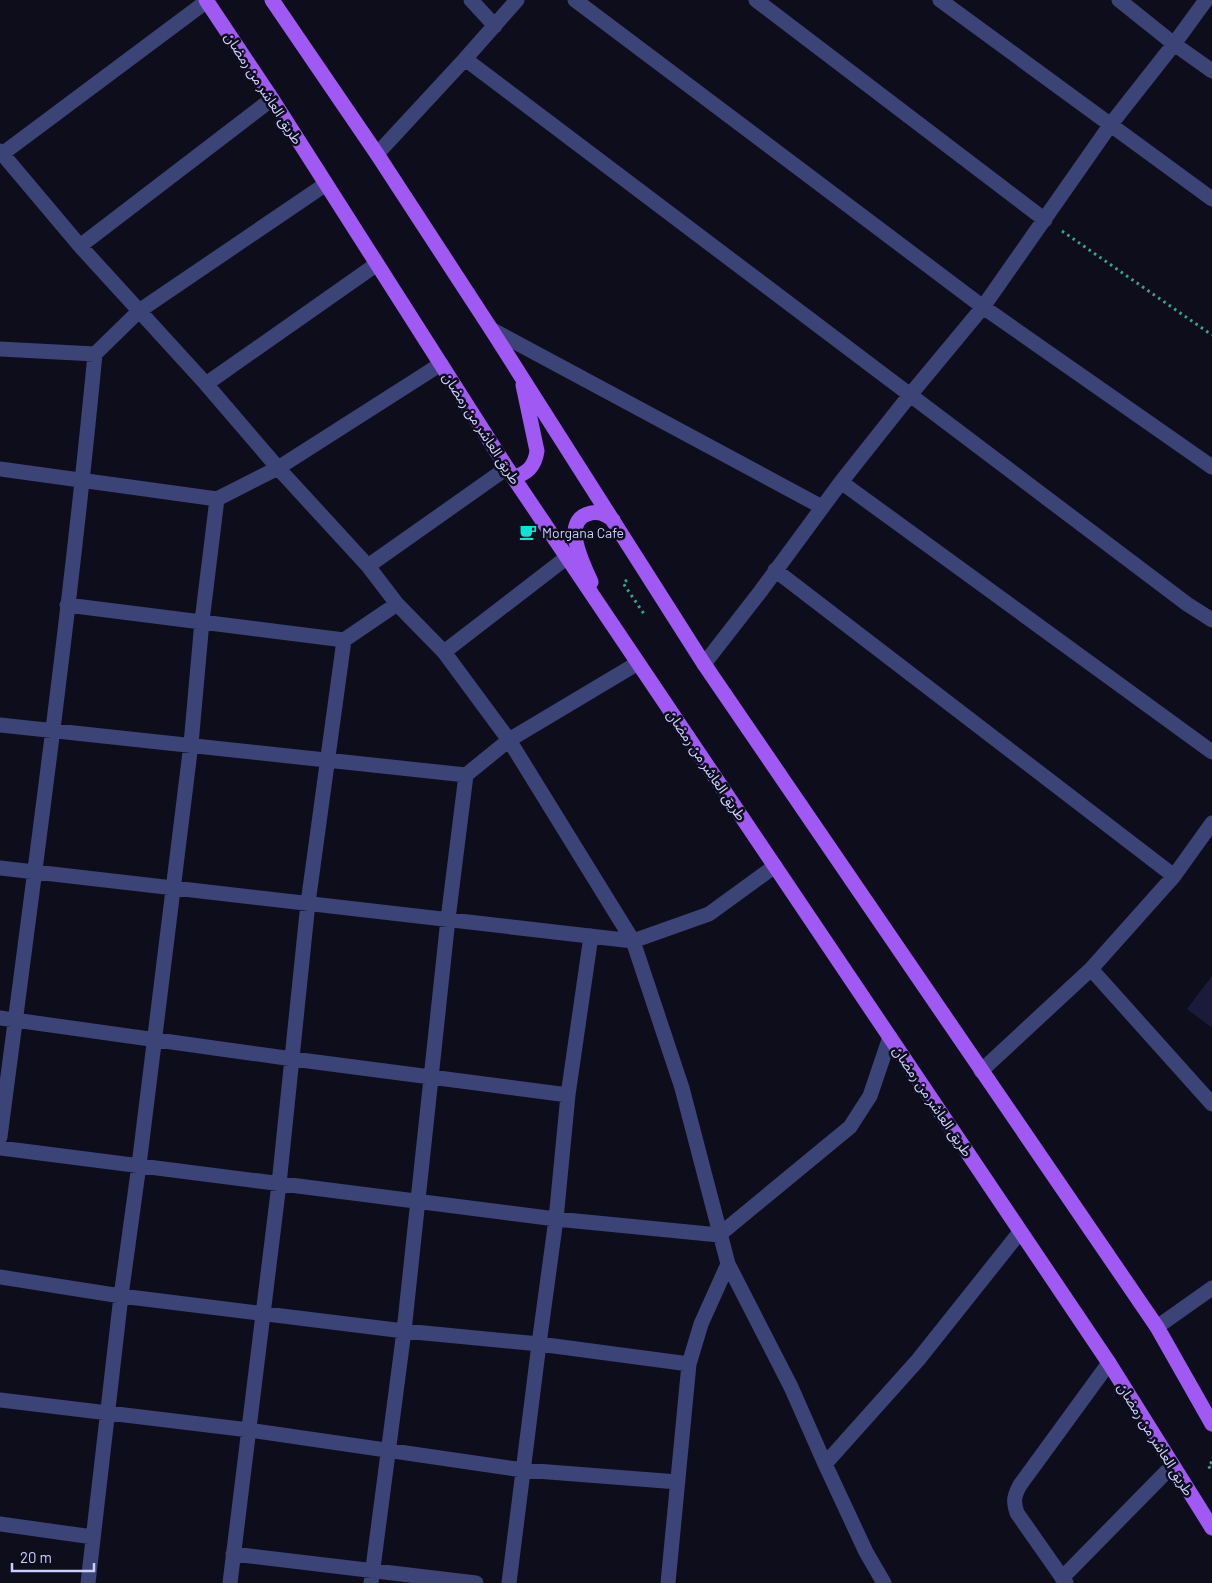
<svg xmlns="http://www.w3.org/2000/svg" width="1212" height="1583" font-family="Barlow,'Noto Sans Arabic',sans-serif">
  <rect width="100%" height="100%" fill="#0d0d1c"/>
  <path fill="#1b1a3b" d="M 1212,976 L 1212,1028 L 1187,1009 Z"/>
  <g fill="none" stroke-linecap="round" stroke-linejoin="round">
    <path stroke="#35a58b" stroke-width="3" stroke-dasharray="2.5 4" stroke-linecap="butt" d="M 1062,231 L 1212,335
      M 627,580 L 623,583 L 644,614
      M 1212,1462 L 1208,1465 L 1212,1472"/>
    <path stroke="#3b4377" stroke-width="15" d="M 471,0 L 495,26
      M 575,0 L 983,307 L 1212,467
      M 756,0 L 1045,220
      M 940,0 L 1212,199
      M 1119,0 L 1174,44 L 1212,71
      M 465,59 L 1187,604 L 1212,620
      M 0,151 L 80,246 L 206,384 L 278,468 L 368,566 L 397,604 L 444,652 L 509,740 L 633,941 L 682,1088 L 728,1264 L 791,1387 L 825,1464 L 866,1552 L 884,1583
      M 2,154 L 207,1
      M 377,154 L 465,59 L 517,0
      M 80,246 L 272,99
      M 491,329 L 822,507
      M 0,349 L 95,354
      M 206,384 L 377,264
      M 0,469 L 217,499 L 278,468 L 441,364
      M 841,482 L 1212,752
      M 368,566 L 507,468
      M 775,570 L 1174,876
      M 67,605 L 344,640 L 397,604
      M 444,652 L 566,558
      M 704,664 L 760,592 L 841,482 L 910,395 L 983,307 L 1111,124 L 1174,44 L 1206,0
      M 0,725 L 466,775
      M 0,868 L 633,941 L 709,914 L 775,866
      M 1091,969 L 1212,1104
      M 0,1018 L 293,1059 L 568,1095
      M 981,1071 L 1091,969 L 1174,876 L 1212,823
      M 0,1137 C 34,876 70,616 95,354 L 139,311 L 326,184
      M 0,1148 L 556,1219 L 719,1235 L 850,1127 L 870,1096 L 890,1037
      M 0,1277 L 121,1296 L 404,1331 L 539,1344 L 689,1364
      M 1157,1327 L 1212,1288
      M 0,1400 L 249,1430 L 523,1470 L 678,1482
      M 825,1464 L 918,1360 L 1020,1232
      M 0,1524 L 93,1537
      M 233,1554 L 476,1583
      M 1062,1578 L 1173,1465
      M 88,1583 L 121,1296 L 139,1165 L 191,744 L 202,621 L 217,499
      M 230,1583 L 279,1184 L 308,903 L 344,640
      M 371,1583 L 404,1331 L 448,919 L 466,775 L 509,740 L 638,663
      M 509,1583 L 539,1344 L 556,1219 L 568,1095 L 591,936
      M 668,1583 L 689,1364 L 701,1324 L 728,1264
      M 1066,1583 L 1017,1513 C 1013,1501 1014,1496 1020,1485 L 1109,1363"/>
    <path stroke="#a05af3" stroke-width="15" d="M 206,0 L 272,99 L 507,468 L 1109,1363 L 1212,1528
      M 272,0 L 377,154 L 491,329 L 704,664 L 1157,1327 L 1212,1424
      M 513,477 C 528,474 535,465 537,451 L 523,385
      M 591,582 C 584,565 559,520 591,513 C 600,511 607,515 613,520"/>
  </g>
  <defs>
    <g id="cafe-bare" transform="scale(1.35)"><path d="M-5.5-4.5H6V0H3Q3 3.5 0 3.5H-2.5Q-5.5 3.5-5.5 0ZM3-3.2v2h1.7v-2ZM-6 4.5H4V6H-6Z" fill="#11e2d3" stroke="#0d0d1c" stroke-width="2.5" paint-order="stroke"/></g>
  </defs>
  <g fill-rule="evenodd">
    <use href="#cafe-bare" x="528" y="532"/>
  </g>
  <g text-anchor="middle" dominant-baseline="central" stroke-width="5" stroke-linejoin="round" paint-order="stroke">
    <g font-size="14" fill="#cbcefb" stroke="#0d0d1c">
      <text transform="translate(264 88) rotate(57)">طريق العاشر من رمضان</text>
      <text transform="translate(482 428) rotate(57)">طريق العاشر من رمضان</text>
      <text transform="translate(707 765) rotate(56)">طريق العاشر من رمضان</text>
      <text transform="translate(933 1101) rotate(56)">طريق العاشر من رمضان</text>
      <text transform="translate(1156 1439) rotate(58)">طريق العاشر من رمضان</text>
    </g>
    <g font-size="14" fill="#cbcefb" stroke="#0d0d1c" text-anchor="start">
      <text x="542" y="532">Morgana Cafe</text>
    </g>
  </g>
  <path d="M12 1563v8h82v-8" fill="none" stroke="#cbcefb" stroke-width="2.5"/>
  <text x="20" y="1563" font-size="15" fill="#cbcefb" stroke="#0d0d1c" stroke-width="4" paint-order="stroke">20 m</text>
</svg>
